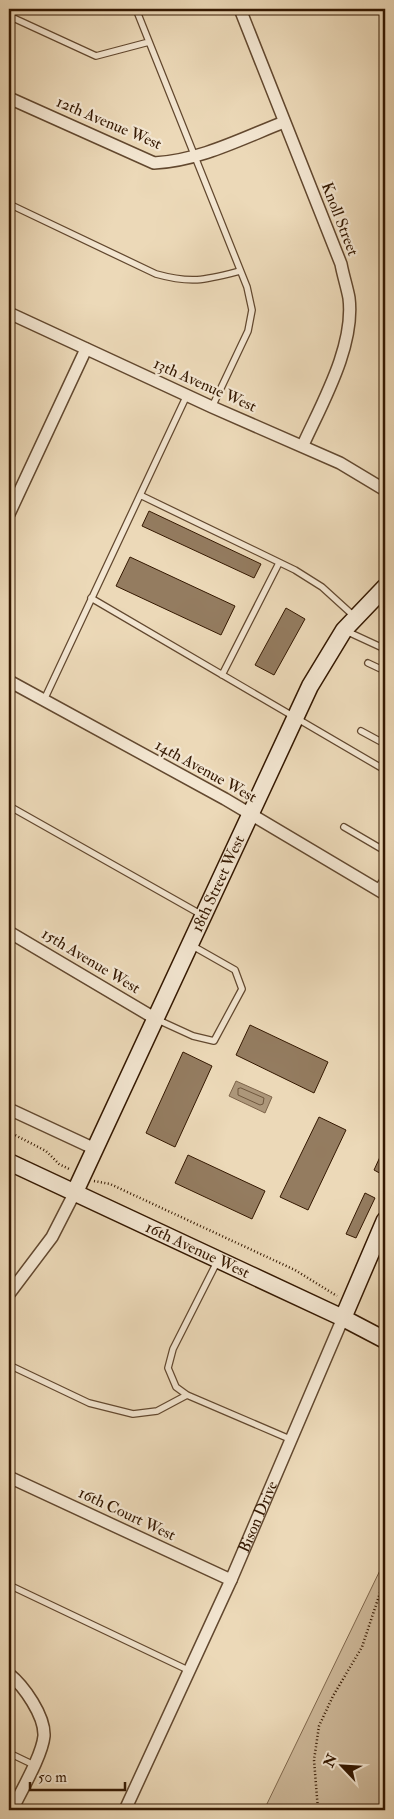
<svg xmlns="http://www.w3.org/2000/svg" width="394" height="1819" font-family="'IM FELL Double Pica',serif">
  <rect width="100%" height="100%" fill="#ecd9b8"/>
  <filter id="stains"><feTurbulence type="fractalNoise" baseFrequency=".004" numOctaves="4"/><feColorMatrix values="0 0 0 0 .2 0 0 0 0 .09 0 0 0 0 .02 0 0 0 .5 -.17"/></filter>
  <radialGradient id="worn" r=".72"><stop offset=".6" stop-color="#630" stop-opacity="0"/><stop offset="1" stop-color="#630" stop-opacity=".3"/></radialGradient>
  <path fill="#cdb899" stroke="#80684d" d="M 385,1560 L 385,1810 L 264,1810 Z"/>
  <path fill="#ad977a" stroke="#7d644a" d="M 236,1081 L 272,1097 L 265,1113 L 229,1096 Z"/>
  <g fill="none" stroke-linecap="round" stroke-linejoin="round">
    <path stroke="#70583e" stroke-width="1" d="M 241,1088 L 264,1098 L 263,1104 L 260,1105 L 238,1095 L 238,1089 Z"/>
  </g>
  <path fill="#947c60" stroke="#341801" d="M 149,511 L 261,564 L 254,578 L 142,526 Z
    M 130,557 L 235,606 L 221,635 L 116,586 Z
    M 286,608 L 305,619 L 274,675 L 255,665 Z
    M 250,1025 L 328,1062 L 314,1093 L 236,1055 Z
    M 183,1052 L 212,1066 L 175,1147 L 146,1133 Z
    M 319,1117 L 346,1130 L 308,1210 L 280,1197 Z
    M 385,1146 L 385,1176 L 374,1170 Z
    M 188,1155 L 265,1191 L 252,1219 L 175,1183 Z
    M 365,1193 L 375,1198 L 356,1238 L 346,1234 Z"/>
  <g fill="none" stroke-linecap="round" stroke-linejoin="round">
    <g stroke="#62482f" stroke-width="8">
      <path id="lane" d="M 136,9 L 247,287 L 252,310 L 248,331 L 212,407
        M 9,16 L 96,56 L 149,42
        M 9,204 L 156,274 C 192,284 205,280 240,271
        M 140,495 L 295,570 L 322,587 L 355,617
        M 91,598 L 385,770
        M 346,631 L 385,649
        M 368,663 L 385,671
        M 222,675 L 279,563
        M 44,700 L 187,395
        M 361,731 L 385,744
        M 9,806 L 202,915
        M 344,827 L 385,851
        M 377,889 L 385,877
        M 158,1020 L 193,1036 L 214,1041 L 242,989 L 235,970 L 191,945
        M 217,1262 L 173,1349 L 168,1368 L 176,1387 L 187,1395 L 292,1440
        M 9,1365 L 89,1403 L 133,1414 L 157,1411 L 187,1395
        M 9,1585 L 190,1671
        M 9,1753 L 34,1765"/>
    </g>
    <g stroke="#62482f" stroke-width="14">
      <g id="street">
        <path d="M 240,9 L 341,264 C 343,275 347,287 349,298 C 355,346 322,403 303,445"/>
        <path d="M 9,98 L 154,163 C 199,161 243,138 284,122"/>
        <path d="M 9,313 L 212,407 L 340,463 L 385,490"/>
        <path d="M 9,514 L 86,349"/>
        <path d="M 9,681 L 225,799 L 385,894"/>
        <path d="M 9,932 L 156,1019"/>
        <path d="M 9,1109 L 95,1149"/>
        <path d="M 9,1294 L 52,1237 L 74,1194"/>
        <path d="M 9,1477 L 231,1580"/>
        <path d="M 9,1674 C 24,1686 45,1716 44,1736 C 42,1756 21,1791 12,1810"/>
        <path id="s1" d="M 125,1810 L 231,1580 L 343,1318"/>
      </g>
    </g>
    <g stroke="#341801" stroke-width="19">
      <g id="secondary">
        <path id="s2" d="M 9,1162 L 343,1318 L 385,1340"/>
        <path id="s3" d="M 74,1194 L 310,686 L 344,630 L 385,587"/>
        <path d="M 343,1318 L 385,1220"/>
      </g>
    </g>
    <path stroke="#341801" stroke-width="2.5" stroke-dasharray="1 2.5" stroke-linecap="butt" d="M 9,1132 L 46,1151 L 59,1164 L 71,1170
      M 94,1181 L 110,1184 L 295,1270 L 337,1296
      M 318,1810 L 314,1760 L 319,1726 L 333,1696 L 362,1647 L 385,1578"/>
    <use href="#lane" stroke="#f3e6d1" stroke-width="5.5"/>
    <use href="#street" stroke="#f3e6d1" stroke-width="11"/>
    <use href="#secondary" stroke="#f3e6d1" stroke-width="16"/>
  </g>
  <g text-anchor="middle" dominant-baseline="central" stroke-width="4.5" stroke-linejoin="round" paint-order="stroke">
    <g font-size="16" fill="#341801" stroke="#f3e6d1">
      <text transform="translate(109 123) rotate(23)">12th Avenue West</text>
      <text transform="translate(340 219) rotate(69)">Knoll Street</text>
      <text transform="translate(205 385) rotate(24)">13th Avenue West</text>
      <text transform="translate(206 771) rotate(29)">14th Avenue West</text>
      <text stroke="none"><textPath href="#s3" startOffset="342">18th Street West</textPath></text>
      <text transform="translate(91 961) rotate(31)">15th Avenue West</text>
      <text stroke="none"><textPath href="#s2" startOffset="208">16th Avenue West</textPath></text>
      <text transform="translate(127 1514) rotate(25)">16th Court West</text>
      <text stroke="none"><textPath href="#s1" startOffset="322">Bison Drive</textPath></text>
    </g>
  </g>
  <rect width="394" height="1819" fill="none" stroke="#ecd9b8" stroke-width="30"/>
  <rect x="10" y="10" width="374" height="1799" fill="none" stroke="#341801" stroke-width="2.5"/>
  <rect x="15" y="15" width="364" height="1789" fill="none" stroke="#341801"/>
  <g transform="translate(342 1766) rotate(295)" stroke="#f3e6d1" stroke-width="4" paint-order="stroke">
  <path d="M0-4L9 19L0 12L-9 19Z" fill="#341801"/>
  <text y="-8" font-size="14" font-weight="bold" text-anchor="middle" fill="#341801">N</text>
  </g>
  <path d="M30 1782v8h95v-8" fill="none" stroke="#341801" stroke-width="2.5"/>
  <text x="38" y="1782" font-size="15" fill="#341801" stroke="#f3e6d1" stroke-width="4" paint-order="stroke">50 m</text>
  <rect width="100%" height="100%" filter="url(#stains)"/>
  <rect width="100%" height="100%" fill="url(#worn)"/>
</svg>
